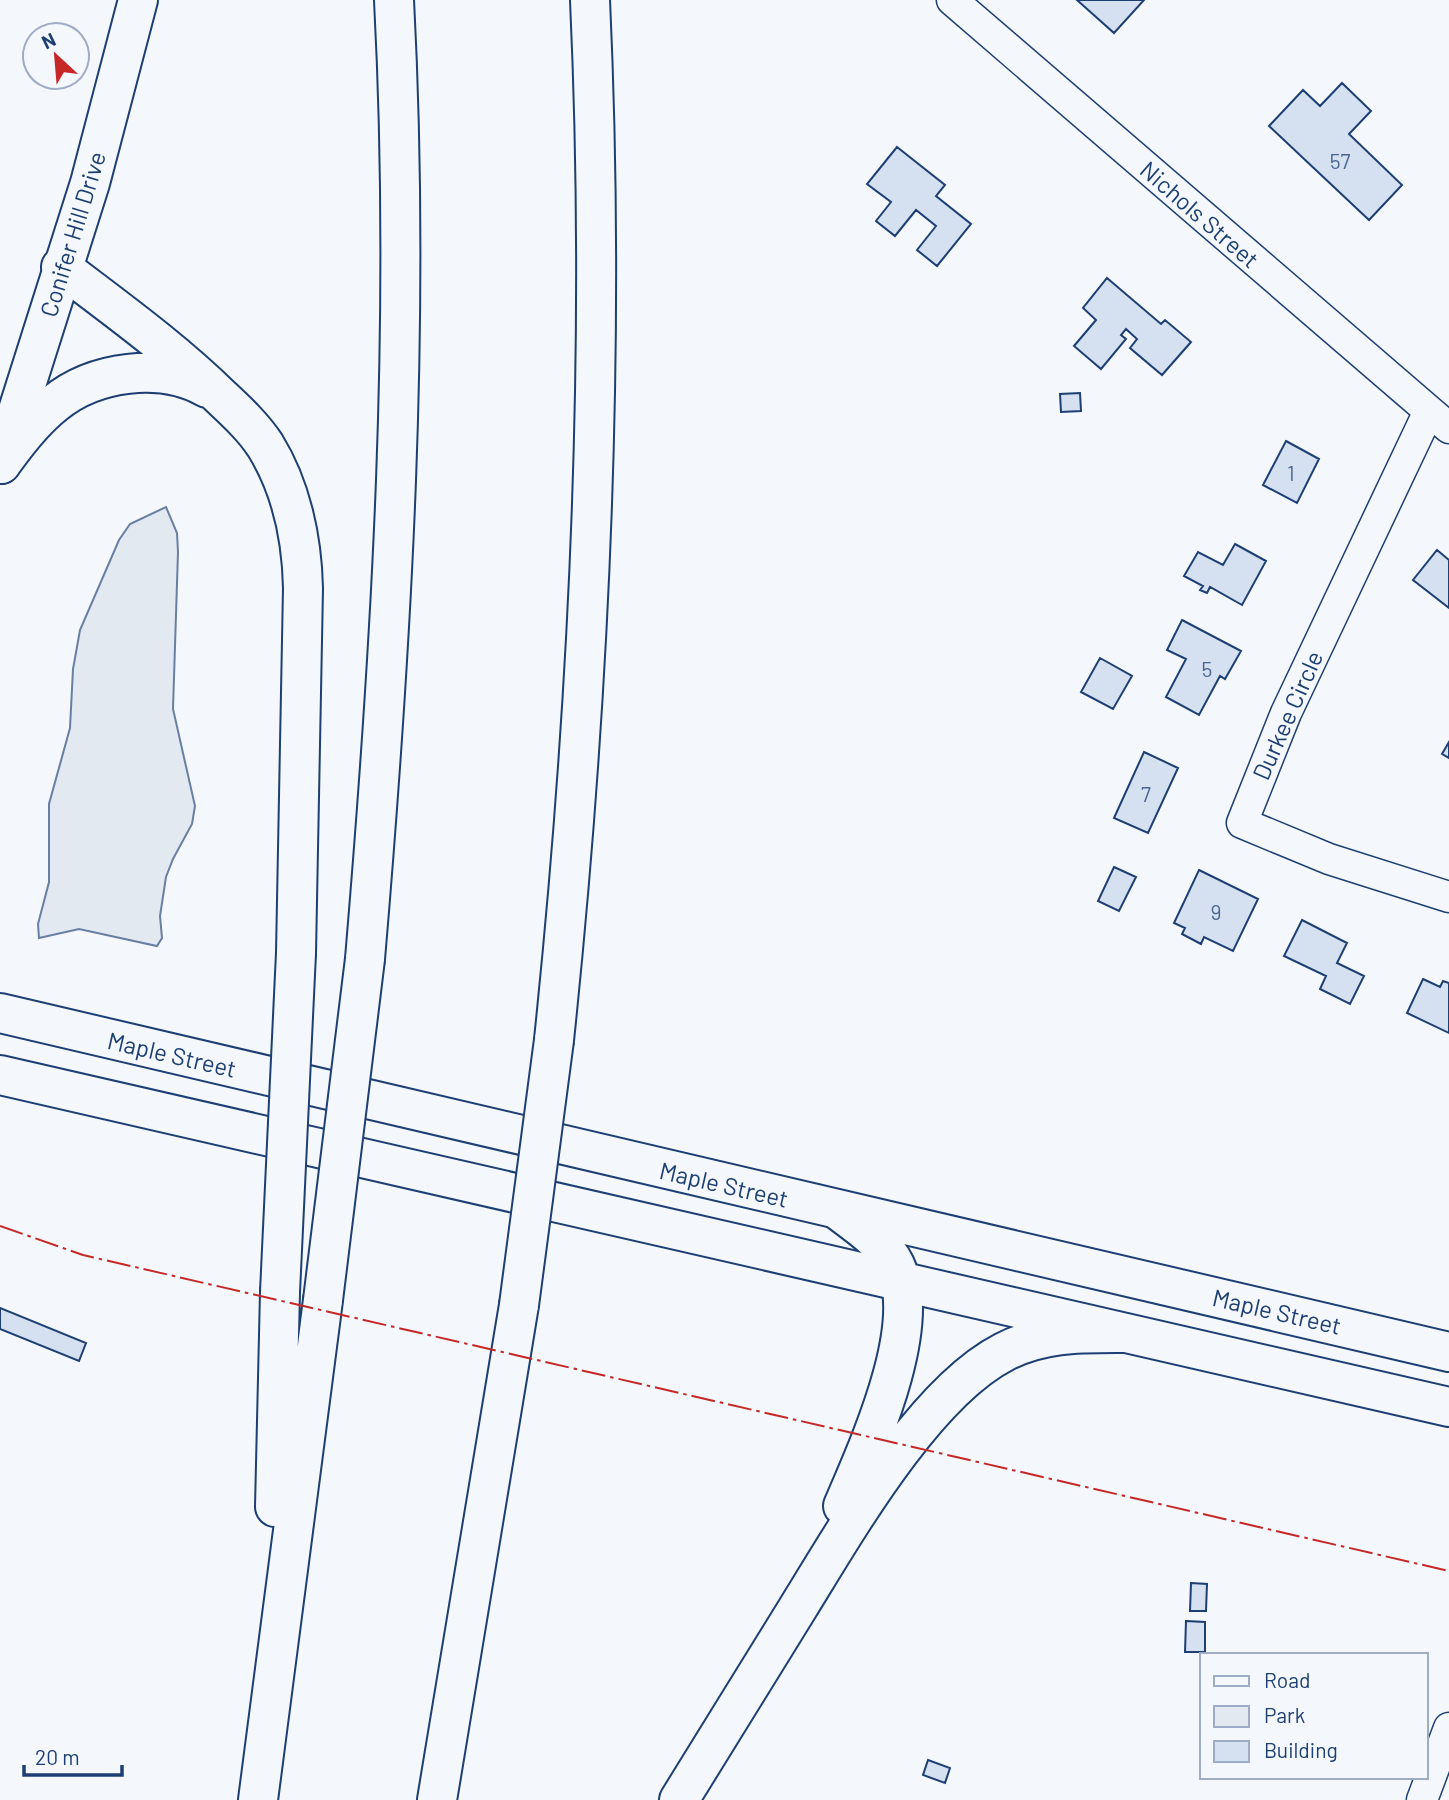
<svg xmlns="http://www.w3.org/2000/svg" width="1449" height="1800" font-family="Barlow,sans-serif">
  <rect width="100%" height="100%" fill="#f4f7fb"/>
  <path fill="#e3e9f0" stroke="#687fa3" stroke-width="2" d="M 166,507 L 177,533 L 178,552 L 173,709 L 195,806 L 192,824 L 173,859 L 166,877 L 160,916 L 162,938 L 157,946 L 79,929 L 39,938 L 38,924 L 49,882 L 49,804 L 70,728 L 73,669 L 80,630 L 119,540 L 130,524 Z"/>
  <path fill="#d5e0f0" stroke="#1d3f73" stroke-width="2" d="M 1077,0 L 1144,0 L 1114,33 Z
    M 1342,83 L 1371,111 L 1349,134 L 1402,185 L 1369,220 L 1269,126 L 1303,90 L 1320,106 Z
    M 897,147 L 945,185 L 936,196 L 971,224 L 937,266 L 917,250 L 936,226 L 916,210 L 895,236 L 876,221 L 891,202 L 867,184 Z
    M 1107,278 L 1161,324 L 1165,320 L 1191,342 L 1162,375 L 1130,348 L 1137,339 L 1126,329 L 1121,335 L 1126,339 L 1101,369 L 1074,346 L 1096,320 L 1083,308 Z
    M 1080,393 L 1081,411 L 1061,412 L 1060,394 Z
    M 1286,441 L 1319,459 L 1297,503 L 1263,485 Z
    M 1235,544 L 1266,561 L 1242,605 L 1210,587 L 1207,593 L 1200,590 L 1203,586 L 1184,576 L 1198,552 L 1223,565 Z
    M 1437,550 L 1449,560 L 1449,608 L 1413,580 Z
    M 1182,620 L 1241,651 L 1225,679 L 1220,676 L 1199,715 L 1166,697 L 1186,659 L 1167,650 Z
    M 1100,658 L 1132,676 L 1113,709 L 1081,692 Z
    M 1449,742 L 1449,758 L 1442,754 Z
    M 1144,752 L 1178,768 L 1148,833 L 1114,818 Z
    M 1114,867 L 1136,877 L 1119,911 L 1098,901 Z
    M 1199,870 L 1258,899 L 1233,951 L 1204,937 L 1201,944 L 1182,934 L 1185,928 L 1174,923 Z
    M 1302,920 L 1347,943 L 1337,963 L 1364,976 L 1350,1004 L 1320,989 L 1326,976 L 1284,956 Z
    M 1423,979 L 1440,987 L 1443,981 L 1449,983 L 1449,1033 L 1407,1013 Z
    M 0,1308 L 86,1343 L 79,1361 L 0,1329 Z
    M 1191,1583 L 1207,1584 L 1206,1611 L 1190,1611 Z
    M 1186,1621 L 1205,1622 L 1205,1652 L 1185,1652 Z
    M 928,1760 L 950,1768 L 945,1783 L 923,1775 Z"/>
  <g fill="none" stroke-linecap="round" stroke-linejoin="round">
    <g stroke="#1d3f73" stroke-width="33">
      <path id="street" d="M 952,0 L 1449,428
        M 1429,411 L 1286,713 L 1242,823 L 1329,859 L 1449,897
        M 1422,1800 L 1449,1728"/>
    </g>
    <g stroke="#1d3f73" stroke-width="42">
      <path id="secondary" d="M 1,464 L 90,183 L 138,0"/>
    </g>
    <g stroke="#1d3f73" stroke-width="42">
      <path id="primary" d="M 0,1013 L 1449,1352
        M 0,1075 L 1449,1407"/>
    </g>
    <g stroke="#1d3f73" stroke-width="42">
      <path id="highway" d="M 61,267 C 116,309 172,349 222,398 C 238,413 253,427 265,445 C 291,487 302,539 303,588 L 296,953
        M 1,464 C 17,442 33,421 54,404 C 94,371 161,362 207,388
        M 365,959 C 392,640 411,321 394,0
        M 554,1040 C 590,695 606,347 590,0
        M 838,1210 C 858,1226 883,1241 895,1265 C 924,1327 868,1447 843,1506
        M 275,1507 L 280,1292
        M 258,1800 L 323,1300
        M 437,1800 L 519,1305
        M 679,1800 C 719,1735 759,1671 799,1606 C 846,1530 924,1393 1004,1352 C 1042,1332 1081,1333 1123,1333"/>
    </g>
    <use href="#street" stroke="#f4f7fb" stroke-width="30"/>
    <use href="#secondary" stroke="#f4f7fb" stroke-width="38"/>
    <use href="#primary" stroke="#f4f7fb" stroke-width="38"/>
    <use href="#highway" stroke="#f4f7fb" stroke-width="38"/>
    <g stroke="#1d3f73" stroke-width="42" stroke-linecap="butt">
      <path id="highway-bridge" d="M 280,1292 L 296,953
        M 323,1300 L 365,959
        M 519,1305 L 554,1040"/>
    </g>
    <use href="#highway-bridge" stroke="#f4f7fb" stroke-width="38"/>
    <path stroke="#c62828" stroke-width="2" stroke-dasharray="24 5 3.5 5" stroke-linecap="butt" d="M 0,1226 L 83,1255 L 1449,1571"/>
  </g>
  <g text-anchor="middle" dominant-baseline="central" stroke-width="5" stroke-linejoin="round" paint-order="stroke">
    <g font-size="21" fill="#4b6792">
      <text x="1340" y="160">57</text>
      <text x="1291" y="472">1</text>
      <text x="1207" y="668">5</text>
      <text x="1146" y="793">7</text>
      <text x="1216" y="911">9</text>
    </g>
    <g font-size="24" fill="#1d3f73" stroke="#f4f7fb">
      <text transform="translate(1200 214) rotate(41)">Nichols Street</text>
      <text transform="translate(72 234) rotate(-73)">Conifer Hill Drive</text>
      <text transform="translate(1287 715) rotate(-66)">Durkee Circle</text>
      <text transform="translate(172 1054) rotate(13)">Maple Street</text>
      <text transform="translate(724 1184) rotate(13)">Maple Street</text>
      <text transform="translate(1277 1311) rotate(13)">Maple Street</text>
    </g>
  </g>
  <rect x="1200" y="1653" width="228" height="126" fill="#f4f7fb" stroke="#9eadc5" stroke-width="2"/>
  <rect x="1214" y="1676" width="35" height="10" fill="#f4f7fb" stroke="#9eadc5" stroke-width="2"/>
  <text x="1264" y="1688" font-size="21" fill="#1d3f73">Road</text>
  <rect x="1214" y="1706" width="35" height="21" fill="#e3e9f0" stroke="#9eadc5" stroke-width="2"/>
  <text x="1264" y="1723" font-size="21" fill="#1d3f73">Park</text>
  <rect x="1214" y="1741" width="35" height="21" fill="#d5e0f0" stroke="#9eadc5" stroke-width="2"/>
  <text x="1264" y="1758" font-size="21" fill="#1d3f73">Building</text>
  <g transform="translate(56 56) rotate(334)"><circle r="33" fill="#f4f7fb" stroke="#9eadc5" stroke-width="2"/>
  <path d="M0-5L12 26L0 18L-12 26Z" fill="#c62828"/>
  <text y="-10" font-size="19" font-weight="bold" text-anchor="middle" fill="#1d3f73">N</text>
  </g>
  <path d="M24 1765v10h98v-10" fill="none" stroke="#1d3f73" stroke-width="3.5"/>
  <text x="35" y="1765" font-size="21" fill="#1d3f73" stroke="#f4f7fb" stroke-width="5" paint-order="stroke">20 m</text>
</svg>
